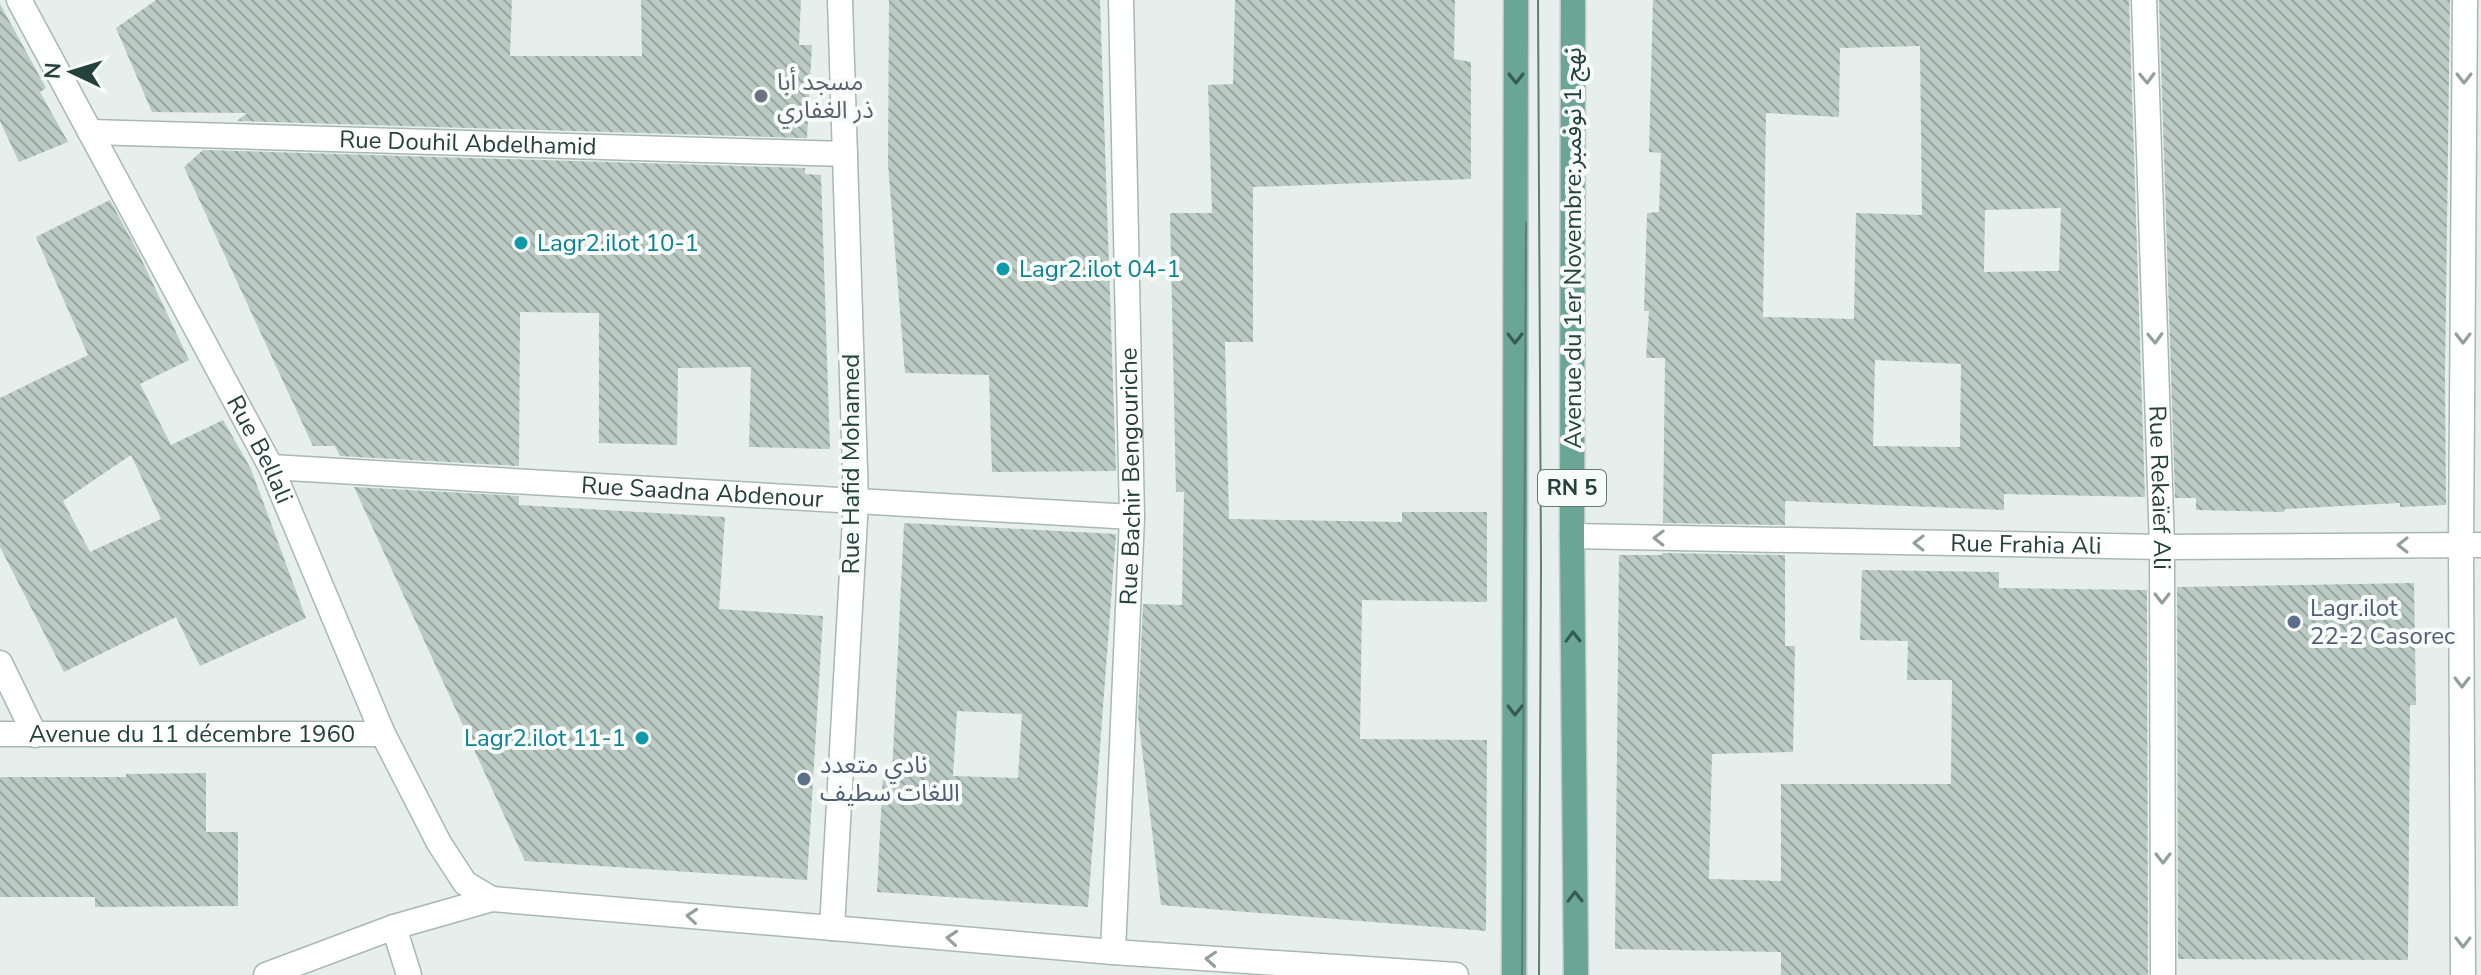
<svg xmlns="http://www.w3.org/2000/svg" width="2481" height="975" font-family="'Nunito Sans','Noto Sans Arabic',sans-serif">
  <defs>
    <pattern id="building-back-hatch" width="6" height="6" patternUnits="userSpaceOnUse" patternTransform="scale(2)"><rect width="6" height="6" fill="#bbcac4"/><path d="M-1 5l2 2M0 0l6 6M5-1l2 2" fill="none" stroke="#98a6a0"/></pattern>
  </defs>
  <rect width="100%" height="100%" fill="#e6efeb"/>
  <path fill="url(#building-back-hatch)" fill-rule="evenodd" d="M 156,0 L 512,0 L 510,56 L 642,56 L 641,0 L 801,0 L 799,45 L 812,45 L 807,138 L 237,121 L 247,113 L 152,112 L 116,28 Z
    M 889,0 L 1100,0 L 1116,471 L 992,472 L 989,375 L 905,373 L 888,164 Z
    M 1235,0 L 1455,0 L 1454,59 L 1471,62 L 1471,179 L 1253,187 L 1253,342 L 1225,342 L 1229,519 L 1402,522 L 1402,512 L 1487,512 L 1487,602 L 1362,600 L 1360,739 L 1487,740 L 1486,931 L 1161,905 L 1138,716 L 1143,604 L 1182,605 L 1184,492 L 1176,492 L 1170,213 L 1212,213 L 1208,85 L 1233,84 Z
    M 1653,0 L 2129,0 L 2145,497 L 2004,494 L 2004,510 L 1785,501 L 1785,525 L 1663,523 L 1665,358 L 1646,358 L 1649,311 L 1644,311 L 1647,213 L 1659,212 L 1661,153 L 1649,152 ZM 1920,46 L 1922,215 L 1856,213 L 1854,319 L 1763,317 L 1766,113 L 1839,117 L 1840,48 ZM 2061,208 L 2059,271 L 1984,272 L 1985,210 ZM 1875,360 L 1961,364 L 1960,447 L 1873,446 Z
    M 2159,0 L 2450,0 L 2445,377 L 2446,505 L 2400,507 L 2400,503 L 2285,509 L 2284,512 L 2196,510 L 2196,498 L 2175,498 Z
    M 0,4 L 46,88 L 40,92 L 68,142 L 19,162 L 0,121 Z
    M 203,150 L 805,168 L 805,174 L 821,175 L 830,449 L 749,447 L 751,367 L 678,368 L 677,445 L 599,443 L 599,313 L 520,312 L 519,466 L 340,456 L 335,446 L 313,446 L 184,167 Z
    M 110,200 L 139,254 L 189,360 L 140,384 L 171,445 L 223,420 L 251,469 L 306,618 L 200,666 L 176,617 L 64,672 L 0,547 L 0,398 L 88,355 L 36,237 ZM 131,455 L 161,519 L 90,552 L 63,501 Z
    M 354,487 L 519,496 L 519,505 L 725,517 L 719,609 L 823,616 L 807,880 L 525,861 Z
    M 904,523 L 1116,534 L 1088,907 L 877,892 L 883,774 L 892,774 ZM 957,711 L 1022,714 L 1018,778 L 953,776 Z
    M 1662,553 L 1785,555 L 1785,646 L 1795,646 L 1793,752 L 1712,754 L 1709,879 L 1781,881 L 1781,784 L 1951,784 L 1952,680 L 1907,680 L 1908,641 L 1860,640 L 1862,570 L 1999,572 L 1999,588 L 2147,590 L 2148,975 L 1781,975 L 1781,952 L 1615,949 L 1619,555 L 1662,555 Z
    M 2414,583 L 2416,705 L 2410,705 L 2408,960 L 2178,959 L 2177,587 Z
    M 206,773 L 206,832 L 238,832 L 238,906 L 95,907 L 95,897 L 0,897 L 0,777 L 126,777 L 126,774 Z"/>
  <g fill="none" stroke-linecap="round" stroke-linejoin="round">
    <g stroke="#a8b8b2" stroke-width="27">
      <g id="minor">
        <path id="s1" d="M 19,0 L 271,467 L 383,734 L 439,843 L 465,883 L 492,899"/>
        <path id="s2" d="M 2144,0 L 2162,547 L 2163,975"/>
        <path id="s3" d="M 90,132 L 845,154"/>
        <path id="s4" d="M 271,467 L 1132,517"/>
        <path id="s5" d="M 1572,536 L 2162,547 L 2481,545"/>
        <path d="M 0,663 L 35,735"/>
        <path id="s6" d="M 0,734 L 383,734"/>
        <path d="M 394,927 L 409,975"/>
        <path d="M 832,928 L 856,501 L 840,0"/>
        <path id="s7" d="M 1113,952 L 1132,517 L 1121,0"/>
        <path d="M 266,975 L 394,927 L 492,899 L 1113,952 L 1456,975"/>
        <path d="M 2463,975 L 2461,545 L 2465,0"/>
      </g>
    </g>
    <g stroke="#c2cac8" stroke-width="27">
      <path id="major" d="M 1573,0 L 1572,536 L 1576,975
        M 1514,975 L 1516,0"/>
    </g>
    <use href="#minor" stroke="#fff" stroke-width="24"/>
    <use href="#major" stroke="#6aa596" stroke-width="24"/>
    <path stroke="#5f7d75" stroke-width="2" d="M 1538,0 L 1541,565 L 1539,975
      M 1522,975 L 1526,223"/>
  </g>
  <defs><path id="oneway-chevron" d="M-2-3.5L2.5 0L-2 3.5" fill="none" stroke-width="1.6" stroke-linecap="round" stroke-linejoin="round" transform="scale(2)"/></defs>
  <g stroke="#365b51">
    <use href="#oneway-chevron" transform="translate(1516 78) rotate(90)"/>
    <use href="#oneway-chevron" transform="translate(1515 338) rotate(90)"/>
    <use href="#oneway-chevron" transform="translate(1573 637) rotate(-91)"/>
    <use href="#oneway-chevron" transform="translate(1515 710) rotate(90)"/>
    <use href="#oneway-chevron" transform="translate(1575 897) rotate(-91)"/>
  </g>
  <g stroke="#92a09c">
    <use href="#oneway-chevron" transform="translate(2147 78) rotate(88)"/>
    <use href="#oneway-chevron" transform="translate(2464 78) rotate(90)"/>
    <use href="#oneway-chevron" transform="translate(2155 338) rotate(88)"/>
    <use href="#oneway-chevron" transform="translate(2463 338) rotate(90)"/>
    <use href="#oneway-chevron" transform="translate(1659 538) rotate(-179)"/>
    <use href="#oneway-chevron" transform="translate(1919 543) rotate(-179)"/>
    <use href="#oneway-chevron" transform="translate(2403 545) rotate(180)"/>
    <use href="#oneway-chevron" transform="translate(2162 598) rotate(90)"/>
    <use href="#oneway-chevron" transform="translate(2462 682) rotate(90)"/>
    <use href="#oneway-chevron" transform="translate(2163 858) rotate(90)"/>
    <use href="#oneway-chevron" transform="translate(692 916) rotate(-175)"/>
    <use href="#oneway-chevron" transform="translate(952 938) rotate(-175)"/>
    <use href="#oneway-chevron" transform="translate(2463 942) rotate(90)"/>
    <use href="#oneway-chevron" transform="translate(1211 959) rotate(-176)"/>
  </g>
  <circle fill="#6b7280" stroke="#f7fbf9" stroke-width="3" cx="761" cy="96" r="8"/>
  <g fill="#0f9aa8" stroke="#f7fbf9" stroke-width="3">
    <circle cx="521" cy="243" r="8"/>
    <circle cx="1003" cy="269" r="8"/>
    <circle cx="642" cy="738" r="8"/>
  </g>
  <g fill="#5c6f8a" stroke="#f7fbf9" stroke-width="3">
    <circle cx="2294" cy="622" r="8"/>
    <circle cx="804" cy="779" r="8"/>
  </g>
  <g text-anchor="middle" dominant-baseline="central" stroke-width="8" stroke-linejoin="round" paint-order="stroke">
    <rect fill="#f7fbf9" stroke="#637a73" stroke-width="2" x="1538" y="470" width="68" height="36" rx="6"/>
    <g font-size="22" font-weight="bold" fill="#24423a">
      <text x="1572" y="488">RN 5</text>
    </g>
    <g font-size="24" fill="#5b616d" stroke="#f7fbf9" text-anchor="start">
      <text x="777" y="82">مسجد أبا<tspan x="777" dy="28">ذر الغفاري</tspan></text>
    </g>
    <g font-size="24" fill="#24423a" stroke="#f7fbf9">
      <text stroke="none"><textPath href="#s3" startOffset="378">Rue Douhil Abdelhamid</textPath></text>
      <text transform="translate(1573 248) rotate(-90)">Avenue du 1er Novembre;نهج 1 نوفمبر</text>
      <text stroke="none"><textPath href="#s1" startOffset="510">Rue Bellali</textPath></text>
      <text transform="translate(851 464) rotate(-90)">Rue Hafid Mohamed</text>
      <text stroke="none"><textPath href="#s7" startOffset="476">Rue Bachir Bengouriche</textPath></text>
      <text stroke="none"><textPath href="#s2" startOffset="488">Rue Rekaïef Ali</textPath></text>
      <text stroke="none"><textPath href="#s4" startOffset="432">Rue Saadna Abdenour</textPath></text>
      <text stroke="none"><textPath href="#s5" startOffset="454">Rue Frahia Ali</textPath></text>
      <text stroke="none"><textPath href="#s6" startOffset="192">Avenue du 11 décembre 1960</textPath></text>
    </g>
    <g font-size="24" fill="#0d838f" stroke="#f7fbf9" text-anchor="start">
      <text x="537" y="243">Lagr2.ilot 10-1</text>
      <text x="1019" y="269">Lagr2.ilot 04-1</text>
      <text x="626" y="738" text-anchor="end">Lagr2.ilot 11-1</text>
    </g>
    <g font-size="24" fill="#4e5e75" stroke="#f7fbf9" text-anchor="start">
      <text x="2310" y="608">Lagr.ilot<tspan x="2310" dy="28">22-2 Casorec</tspan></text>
      <text x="820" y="765">نادي متعدد<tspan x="820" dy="28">اللغات سطيف</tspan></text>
    </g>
  </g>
  <g transform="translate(72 72) rotate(274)" stroke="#f7fbf9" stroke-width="6" paint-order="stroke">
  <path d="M0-6L14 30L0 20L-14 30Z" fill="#24423a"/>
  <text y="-12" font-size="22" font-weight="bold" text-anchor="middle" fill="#24423a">N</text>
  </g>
</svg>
